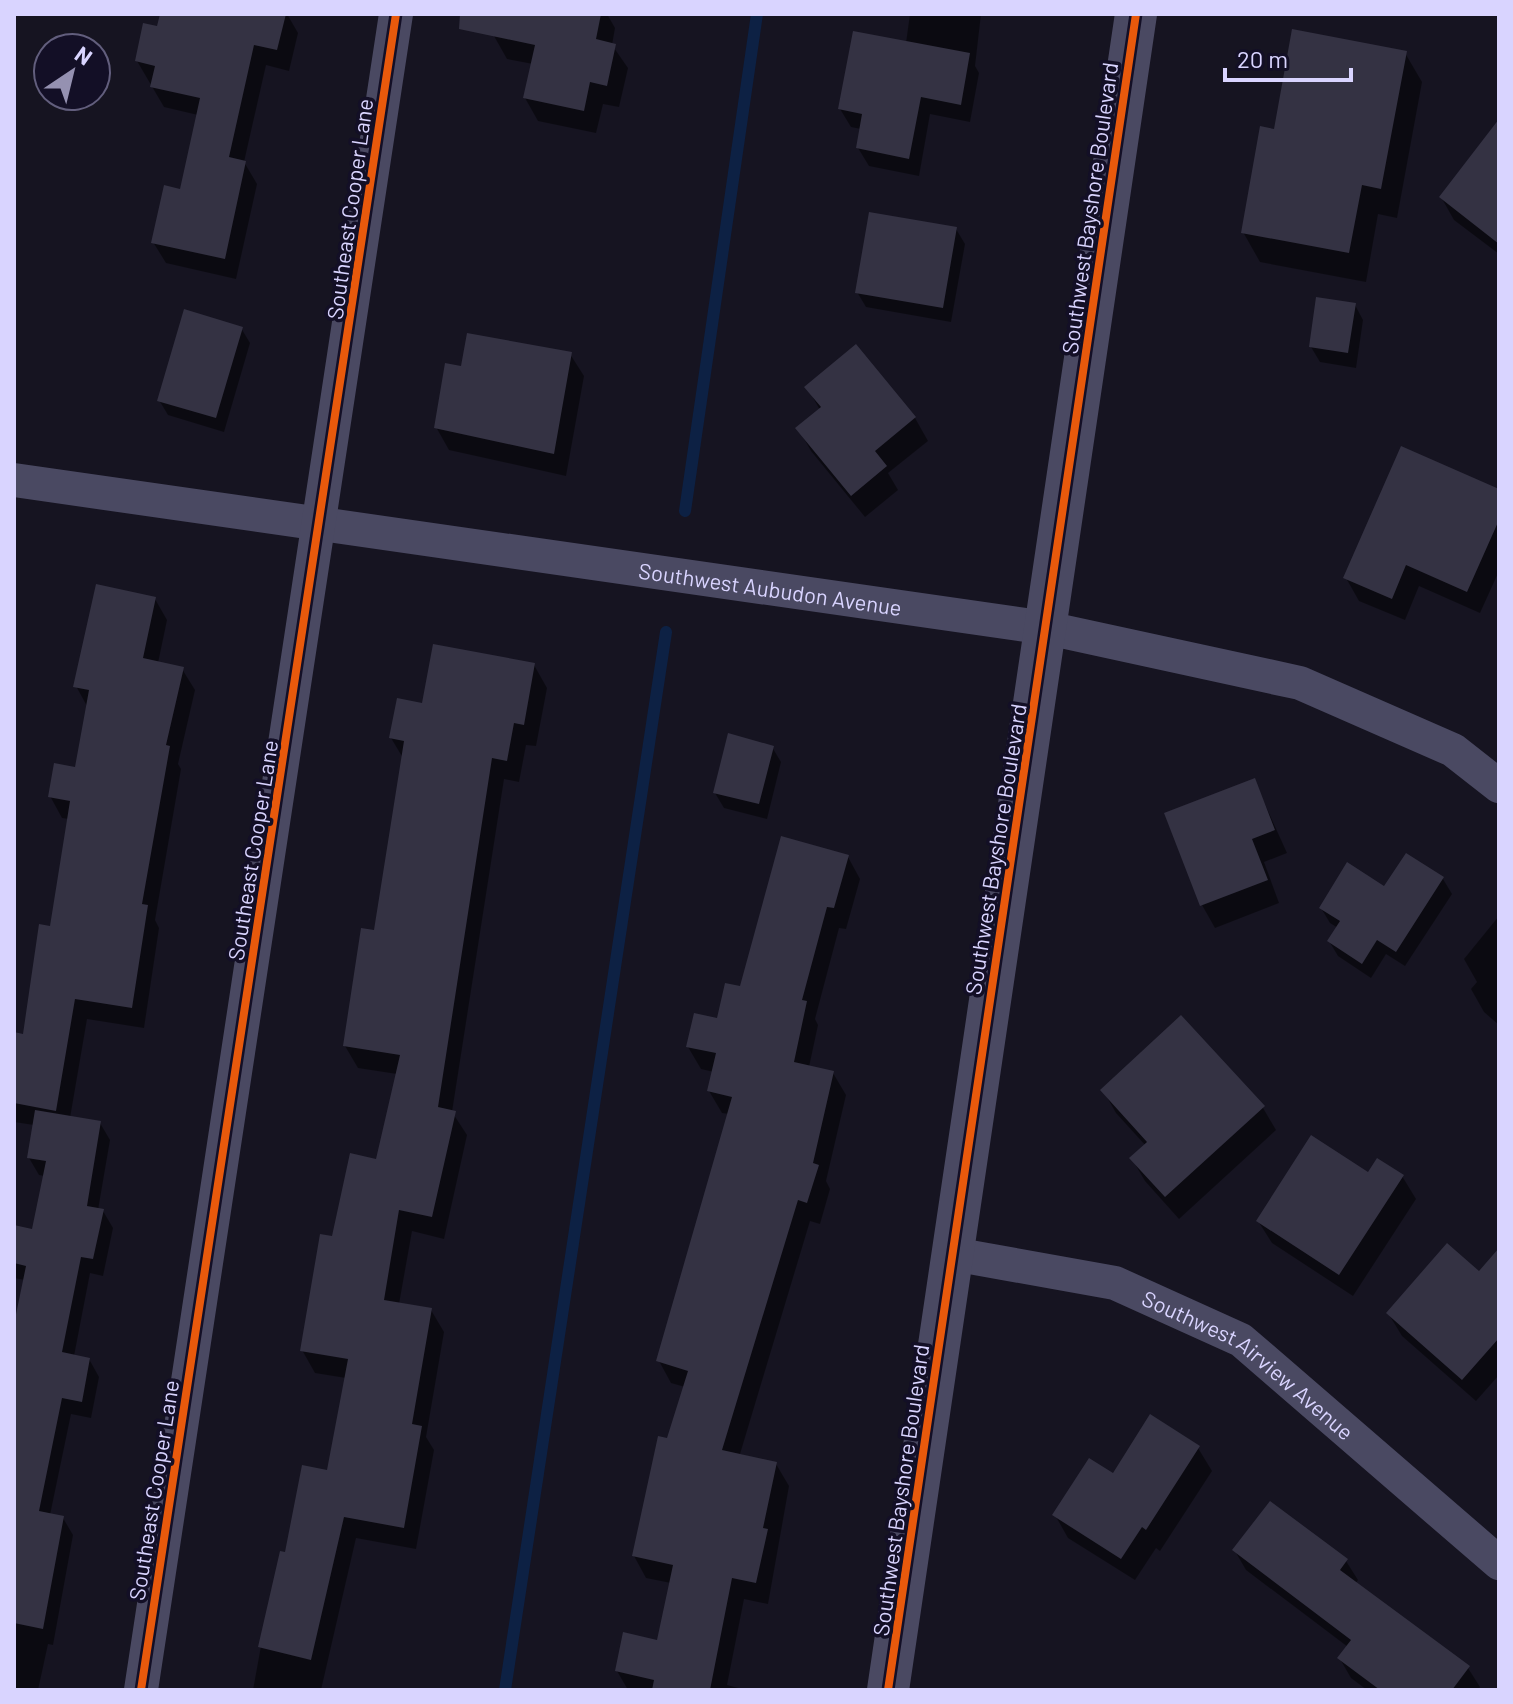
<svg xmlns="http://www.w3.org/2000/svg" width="1513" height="1704" font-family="Barlow,sans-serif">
  <rect width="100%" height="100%" fill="#161421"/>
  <path fill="#0007" d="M 162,14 L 287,14 L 298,33 L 289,71 L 266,65 L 244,162 L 257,184 L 236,279 L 166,263 L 153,242 L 182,192 L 198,115 L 164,107 L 137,61 L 159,29 Z
    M 499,14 L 607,14 L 615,28 L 612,45 L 628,68 L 619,107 L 603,104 L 596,133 L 538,121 L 525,98 L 533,64 L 507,59 L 494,36 Z
    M 910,14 L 981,14 L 975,66 L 979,73 L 970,122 L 930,114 L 919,176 L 869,166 L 858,148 L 861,129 L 851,127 L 840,109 L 906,43 Z
    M 1405,53 L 1422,82 L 1397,218 L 1378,214 L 1366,282 L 1260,262 L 1243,232 L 1275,131 Z
    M 1499,122 L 1499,254 L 1454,220 L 1441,197 Z
    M 956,229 L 965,244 L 951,322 L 866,307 L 857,292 Z
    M 1355,305 L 1363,320 L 1356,368 L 1320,362 L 1311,347 Z
    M 241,328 L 250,343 L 224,432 L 168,415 L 159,400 Z
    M 856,347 L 915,418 L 928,441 L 888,473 L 898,490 L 865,517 L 811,451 L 798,428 L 820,410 L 807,387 Z
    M 570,354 L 584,376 L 566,476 L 449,450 L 436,427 L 463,368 Z
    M 1499,491 L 1499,571 L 1480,613 L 1419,586 L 1405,620 L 1359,601 L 1346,578 Z
    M 155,599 L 167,620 L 158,663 L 182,669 L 195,690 L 178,764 L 181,769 L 155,920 L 159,928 L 144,1028 L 87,1019 L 70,1118 L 100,1123 L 110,1140 L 98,1210 L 103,1211 L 113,1228 L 103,1276 L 90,1273 L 74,1356 L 89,1359 L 99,1377 L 91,1418 L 71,1414 L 50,1515 L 63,1518 L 73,1535 L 53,1645 L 48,1644 L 38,1690 L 14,1690 L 14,1334 L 25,1280 L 14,1278 L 14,1227 L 33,1231 L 45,1176 L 39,1175 L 29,1158 L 34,1125 L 14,1122 L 14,1034 L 24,1036 L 52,928 L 69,819 L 62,818 L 50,796 L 76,769 L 88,708 L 76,686 Z
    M 534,665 L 547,688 L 536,746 L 526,745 L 519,782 L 504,779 L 452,1112 L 467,1135 L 444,1239 L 412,1231 L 399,1304 L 431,1310 L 444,1332 L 426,1437 L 434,1450 L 416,1549 L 356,1538 L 321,1690 L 253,1690 L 263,1635 L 287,1555 L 329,1472 L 346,1378 L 315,1373 L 302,1350 L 333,1238 L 378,1161 L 397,1074 L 358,1068 L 345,1046 L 376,932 L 403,758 L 391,738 L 424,705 Z
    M 772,747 L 781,762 L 767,819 L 724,808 L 715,793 Z
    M 1254,780 L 1287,853 L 1264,862 L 1279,903 L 1215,928 L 1202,905 L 1166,814 Z
    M 848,857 L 860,879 L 846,929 L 839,928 L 815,1019 L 818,1025 L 809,1067 L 833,1073 L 846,1095 L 826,1181 L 830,1189 L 820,1224 L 810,1221 L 740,1454 L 776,1464 L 789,1486 L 768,1604 L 744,1599 L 727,1685 L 746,1690 L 628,1690 L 617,1671 L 659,1642 L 671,1583 L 646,1578 L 634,1556 L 685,1387 L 671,1383 L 659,1361 L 729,1114 L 722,1113 L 709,1091 L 714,1072 L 701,1069 L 688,1047 L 719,1020 Z
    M 1443,879 L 1452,894 L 1405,966 L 1386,954 L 1371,978 L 1338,956 L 1329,941 L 1338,928 L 1330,923 L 1321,908 L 1385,889 Z
    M 1499,916 L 1499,1025 L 1484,1012 L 1471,989 L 1477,982 L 1464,959 Z
    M 1103,1090 L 1263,1108 L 1276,1130 L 1179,1219 L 1145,1181 L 1132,1159 L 1146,1146 L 1116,1113 Z
    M 1368,1175 L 1402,1176 L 1416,1199 L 1353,1296 L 1272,1243 L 1258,1221 Z
    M 1499,1262 L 1499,1375 L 1476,1401 L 1402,1336 L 1388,1313 Z
    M 1198,1448 L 1212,1471 L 1160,1551 L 1156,1548 L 1135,1580 L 1068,1538 L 1055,1515 L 1113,1475 Z
    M 1235,1551 L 1346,1561 L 1358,1580 L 1355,1584 L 1468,1668 L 1480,1687 L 1478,1690 L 1367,1690 L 1351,1678 L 1340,1659 L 1348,1647 L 1246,1570 Z"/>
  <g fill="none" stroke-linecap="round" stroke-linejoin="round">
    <path stroke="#0d2144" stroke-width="12" d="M 685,511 L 757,14
      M 505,1690 L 666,632"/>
  </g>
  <path fill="#343243" d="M 160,14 L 286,14 L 277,50 L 254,45 L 229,157 L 246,161 L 225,259 L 151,243 L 164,185 L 180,189 L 200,98 L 150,87 L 155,66 L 135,61 L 143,23 L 157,26 Z
    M 460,14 L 601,14 L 596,39 L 616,44 L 607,86 L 590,82 L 584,111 L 523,98 L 535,45 L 459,29 Z
    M 1292,29 L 1407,51 L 1381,189 L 1362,185 L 1349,253 L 1241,233 L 1260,126 L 1274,129 Z
    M 853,31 L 970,53 L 961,105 L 921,97 L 909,159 L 856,148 L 862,114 L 838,109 Z
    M 1499,119 L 1499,244 L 1439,197 Z
    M 869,212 L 957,227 L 943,308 L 855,293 Z
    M 1316,297 L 1356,303 L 1348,353 L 1309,347 Z
    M 184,309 L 243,327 L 216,418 L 157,401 Z
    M 467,333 L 572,352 L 554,454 L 434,428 L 445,363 L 461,366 Z
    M 856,344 L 916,417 L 875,451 L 887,466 L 851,496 L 795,428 L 821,407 L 804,387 Z
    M 1401,446 L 1499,489 L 1499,520 L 1467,592 L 1406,565 L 1392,599 L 1343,578 Z
    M 96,584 L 156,597 L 143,658 L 184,667 L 166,745 L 170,746 L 142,904 L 148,905 L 132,1008 L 75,999 L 56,1111 L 14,1103 L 14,1032 L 23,1034 L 39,924 L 50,926 L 70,801 L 48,797 L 54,763 L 75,767 L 89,690 L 73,687 Z
    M 433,644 L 535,663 L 524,725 L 514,723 L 507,761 L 492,758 L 438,1107 L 456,1111 L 432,1217 L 399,1210 L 384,1300 L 432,1308 L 412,1424 L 422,1426 L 404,1528 L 344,1517 L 311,1660 L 258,1647 L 280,1551 L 285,1552 L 302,1465 L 327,1470 L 348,1359 L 300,1351 L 320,1234 L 332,1236 L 350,1153 L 376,1159 L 400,1055 L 343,1046 L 361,928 L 374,930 L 404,741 L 389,738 L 397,698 L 422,703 Z
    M 728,733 L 774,746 L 759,804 L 713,793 Z
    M 1255,778 L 1275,830 L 1252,839 L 1268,880 L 1200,906 L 1164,813 Z
    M 781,836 L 849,855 L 834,908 L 827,907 L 802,1000 L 807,1001 L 794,1062 L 834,1071 L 813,1163 L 819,1165 L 807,1203 L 798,1200 L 722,1450 L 777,1462 L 763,1528 L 768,1529 L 756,1583 L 732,1578 L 710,1690 L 652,1690 L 654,1680 L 615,1671 L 623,1632 L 657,1640 L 673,1565 L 632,1556 L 658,1436 L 667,1438 L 688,1371 L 656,1361 L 732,1097 L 707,1091 L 716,1053 L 686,1047 L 694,1013 L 717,1018 L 725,983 L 740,986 Z
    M 1406,853 L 1444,877 L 1396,952 L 1377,940 L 1362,964 L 1327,941 L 1340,921 L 1319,908 L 1347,862 L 1384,886 Z
    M 1181,1015 L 1265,1106 L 1165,1197 L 1129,1158 L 1147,1142 L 1100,1090 Z
    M 35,1110 L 101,1121 L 87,1206 L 104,1209 L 93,1259 L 81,1257 L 62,1352 L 90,1358 L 82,1402 L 62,1398 L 39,1511 L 64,1516 L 43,1629 L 14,1623 L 14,1324 L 26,1266 L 14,1263 L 14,1225 L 32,1229 L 46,1161 L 27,1158 Z
    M 1311,1135 L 1368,1172 L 1377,1158 L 1404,1175 L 1339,1275 L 1256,1221 Z
    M 1447,1243 L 1479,1271 L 1499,1248 L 1499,1338 L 1462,1380 L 1386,1313 Z
    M 1150,1414 L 1200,1446 L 1146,1530 L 1142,1527 L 1121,1559 L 1052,1515 L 1089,1458 L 1113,1473 Z
    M 1270,1501 L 1348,1559 L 1340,1570 L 1470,1666 L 1452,1690 L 1380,1690 L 1337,1658 L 1351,1640 L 1232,1550 Z"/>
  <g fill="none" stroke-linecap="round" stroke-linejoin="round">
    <g stroke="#4a4962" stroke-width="34">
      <path id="s1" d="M 14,480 L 1047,628 L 1300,683 L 1453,750 L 1499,786"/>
      <path id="s2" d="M 953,1254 L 1115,1283 L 1241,1340 L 1499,1563"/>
      <path d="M 141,1690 L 396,14"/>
    </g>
    <path stroke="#4a4962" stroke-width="42" d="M 888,1690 L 1136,14"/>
    <g stroke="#130f26" stroke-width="13">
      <path id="cycleway" d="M 141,1690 L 396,14
        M 888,1690 L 1136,14"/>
    </g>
    <use href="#cycleway" stroke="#e8590c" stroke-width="8"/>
  </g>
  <g text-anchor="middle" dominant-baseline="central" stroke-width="7" stroke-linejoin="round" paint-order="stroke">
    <g font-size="22" fill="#d9d4ff" stroke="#130f26">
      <text transform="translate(1089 208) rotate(-82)">Southwest Bayshore Boulevard</text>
      <text transform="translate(349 209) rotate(-82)">Southeast Cooper Lane</text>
      <text stroke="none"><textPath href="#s1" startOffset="764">Southwest Aubudon Avenue</textPath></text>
      <text transform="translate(995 849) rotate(-81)">Southwest Bayshore Boulevard</text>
      <text transform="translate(252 850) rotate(-81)">Southeast Cooper Lane</text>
      <text stroke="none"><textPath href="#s2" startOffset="322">Southwest Airview Avenue</textPath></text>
      <text transform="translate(153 1490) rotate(-81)">Southeast Cooper Lane</text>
      <text transform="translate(900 1490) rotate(-82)">Southwest Bayshore Boulevard</text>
    </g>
  </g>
  <rect width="1513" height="1704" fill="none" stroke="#d9d4ff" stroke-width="32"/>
  <g transform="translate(72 72) rotate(35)"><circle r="38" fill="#130f26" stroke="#625e7d" stroke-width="2"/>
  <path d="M0-6L14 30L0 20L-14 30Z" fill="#9591b1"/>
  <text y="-12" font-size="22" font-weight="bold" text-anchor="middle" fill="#d9d4ff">N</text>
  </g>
  <path d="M1225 68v12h126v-12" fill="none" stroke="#d9d4ff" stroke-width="4"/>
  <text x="1237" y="68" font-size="24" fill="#d9d4ff" stroke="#130f26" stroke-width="6" paint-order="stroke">20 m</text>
</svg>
